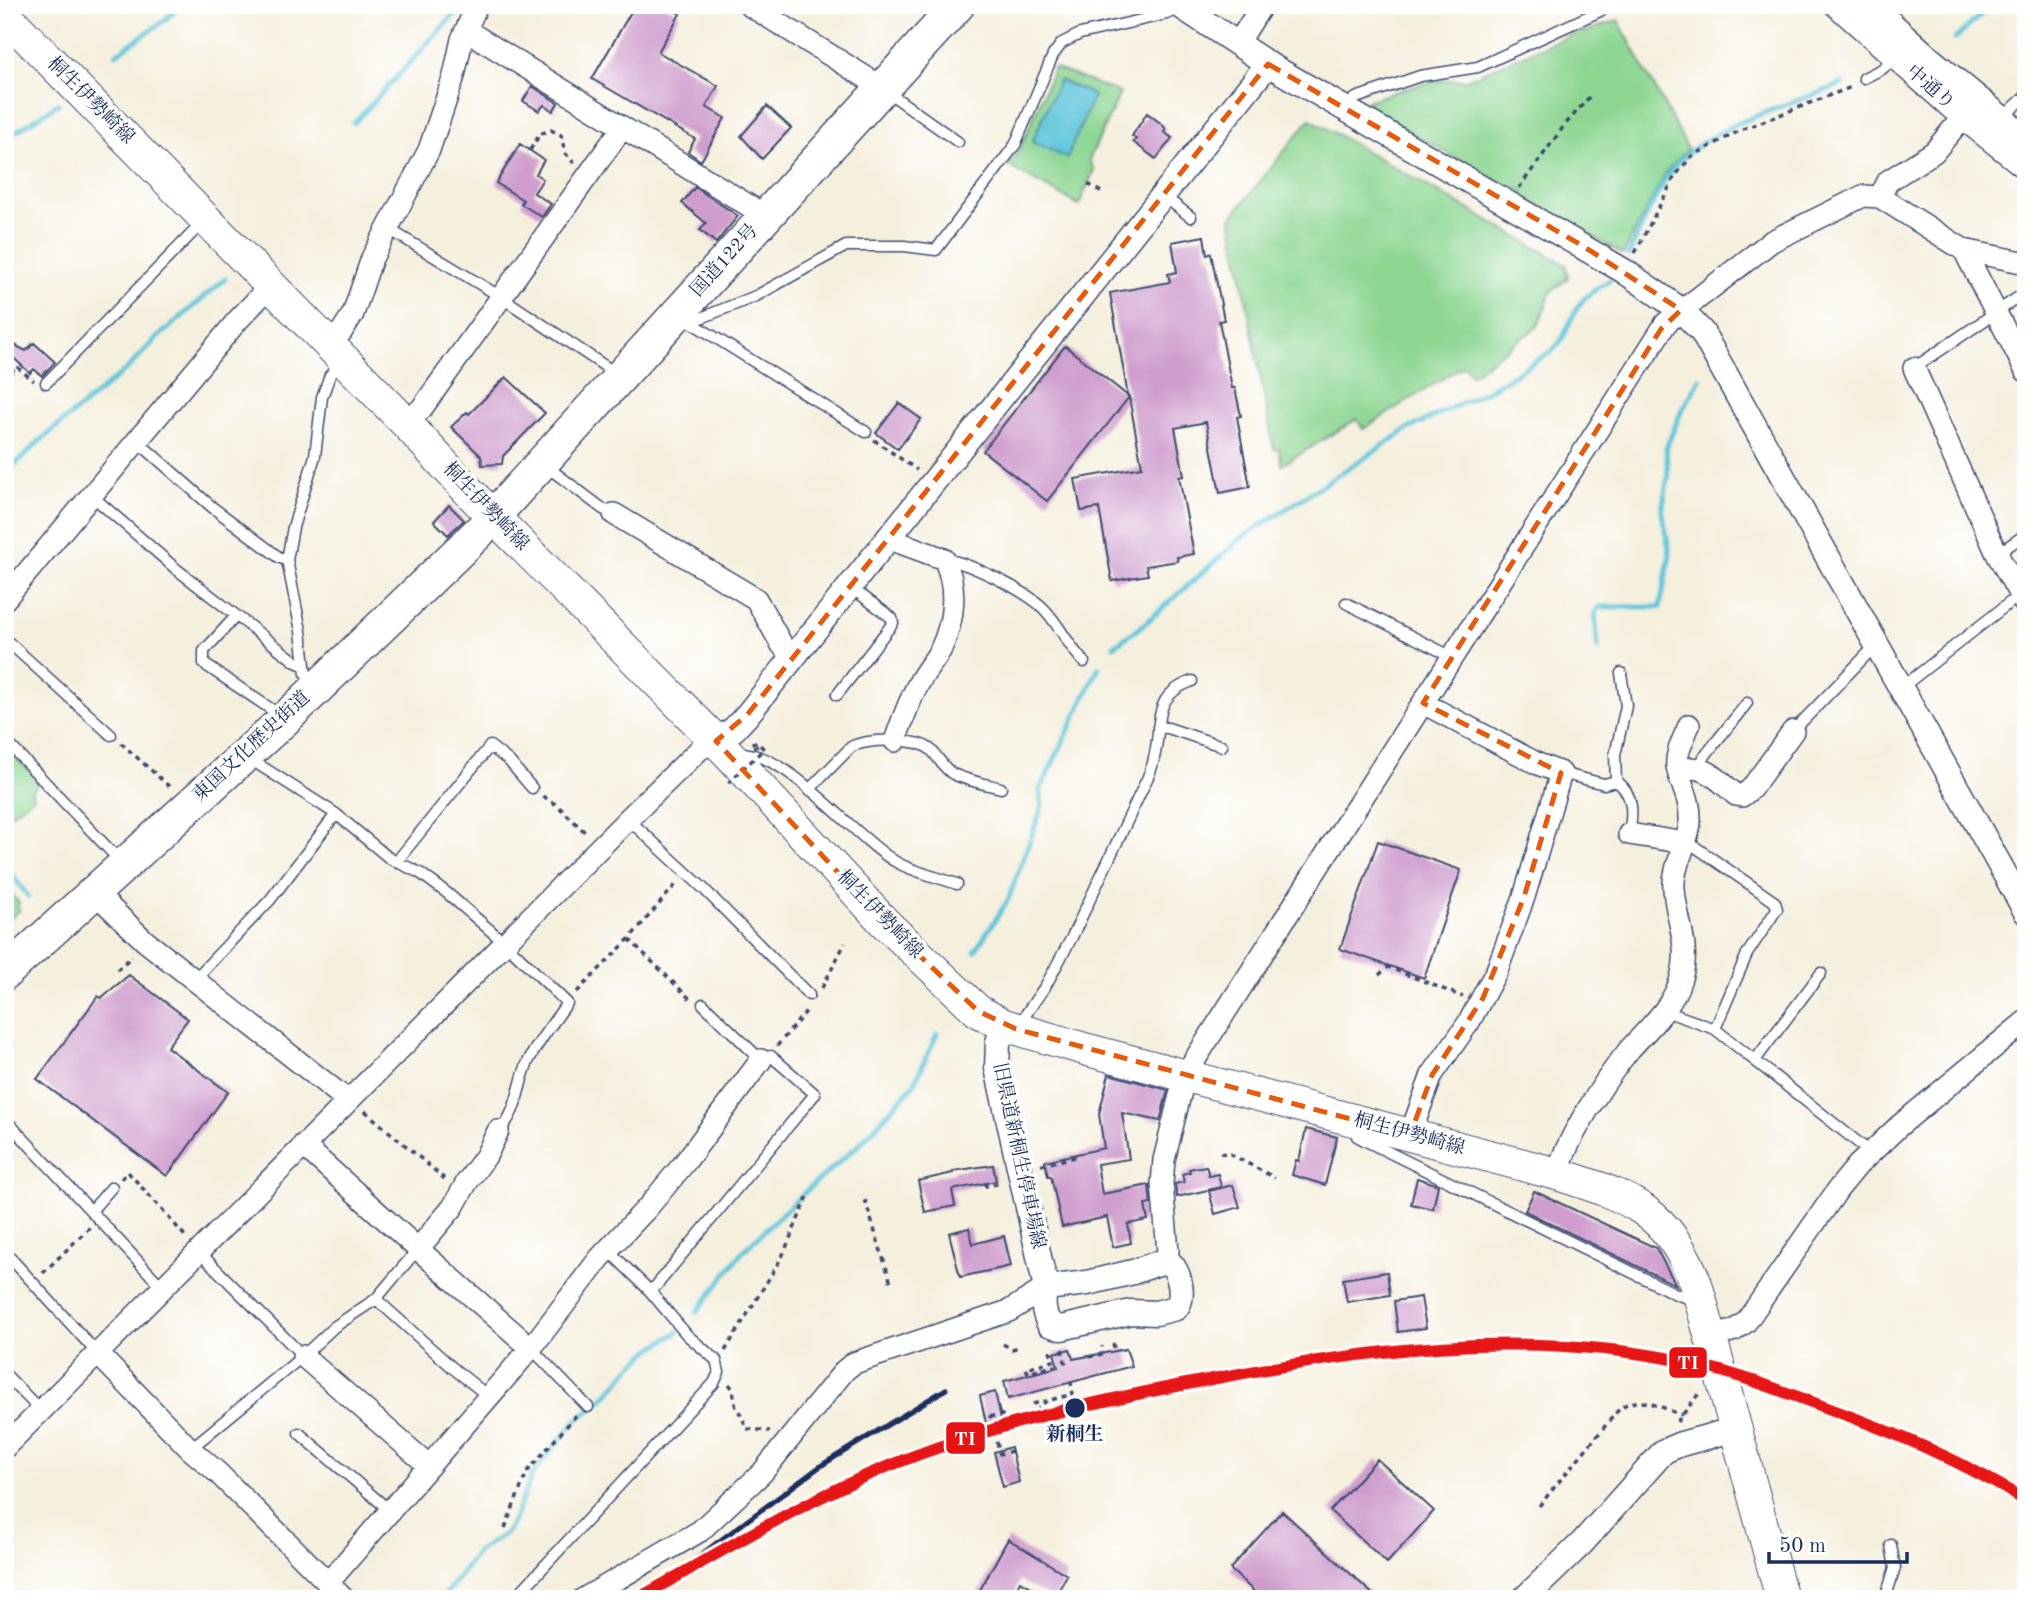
<svg xmlns="http://www.w3.org/2000/svg" width="2031" height="1604" font-family="'Old Standard TT','Noto Serif JP',serif">
  <rect width="100%" height="100%" fill="#fff"/>
  <filter id="ink" filterUnits="userSpaceOnUse"><feTurbulence type="fractalNoise" baseFrequency=".0143" numOctaves="2"/><feDisplacementMap in="SourceGraphic" scale="14" xChannelSelector="R" yChannelSelector="G"/><feConvolveMatrix kernelMatrix="1 2 1 2 8 2 1 2 1" color-interpolation-filters="sRGB"/></filter>
  <filter id="wash" filterUnits="userSpaceOnUse"><feTurbulence type="fractalNoise" baseFrequency=".00686" numOctaves="4" result="noise"/><feDisplacementMap in="SourceGraphic" scale="28" xChannelSelector="R" yChannelSelector="G"/><feGaussianBlur stdDeviation="1.57" result="paint"/><feColorMatrix in="noise" values="0 0 0 0 0 0 0 0 0 0 0 0 0 0 0 0 0 1.4 0 .05"/><feComposite in="paint" operator="in"/></filter>
  <g filter="url(#wash)">
    <rect width="100%" height="100%" fill="#f5efdd"/>
    <path fill="#8cd692" stroke="#548278" stroke-width="2" d="M 1618,20 L 1688,149 L 1667,171 L 1623,254 L 1522,196 L 1524,192 L 1515,187 L 1513,190 L 1365,106 L 1367,101 C 1400,90 1431,78 1466,80 L 1582,30 L 1583,33 Z
      M 1054,68 L 1120,93 L 1089,160 L 1094,170 L 1079,205 L 1008,166 L 1020,149 Z
      M 1310,119 L 1566,265 L 1568,278 L 1551,292 L 1538,326 L 1471,375 L 1464,365 L 1363,429 L 1357,419 L 1282,465 L 1279,449 L 1274,449 L 1231,218 Z
      M 5,745 L 40,782 L 31,791 L 34,797 L 5,818 Z
      M 5,886 L 19,903 L 17,906 L 20,910 L 5,922 Z"/>
    <path fill="#5dc5da" stroke="#3c7a9c" stroke-width="2" d="M 1059,80 L 1094,95 L 1067,158 L 1032,142 Z"/>
    <g fill="none" stroke-linecap="round" stroke-linejoin="round">
      <path stroke="#5dc5da" stroke-width="5" d="M 1955,39 L 1991,5
        M 116,54 L 164,21 L 180,5
        M 354,123 L 463,5
        M 5,139 L 58,104
        M 1628,255 C 1641,230 1654,194 1670,172 C 1704,126 1791,105 1842,84
        M 5,474 L 41,440 L 128,368 L 157,338 L 225,279
        M 1114,646 L 1143,625 L 1243,537 L 1410,428 L 1487,391 L 1552,351 C 1566,339 1568,323 1577,308 C 1585,295 1598,288 1610,280
        M 1598,649 L 1595,612 L 1599,607 L 1660,607 L 1670,554 L 1662,511 L 1668,477 L 1666,448 L 1681,412 L 1700,379
        M 5,866 L 28,896
        M 975,951 L 1008,900 L 1042,807 L 1040,790 L 1099,667
        M 697,1312 L 743,1251 L 804,1193 L 862,1142 L 914,1084 L 937,1034
        M 442,1599 L 478,1551 L 506,1533 L 514,1519 L 532,1475 L 560,1439 L 577,1420 L 605,1397 L 632,1366 L 650,1350 L 678,1332"/>
    </g>
    <g id="blocks">
      <path fill="#cf9dcd" d="M 635,5 L 665,5 L 680,14 L 658,52 L 718,86 L 706,107 L 725,118 L 701,161 L 688,152 L 695,139 L 592,79 Z
        M 532,86 L 558,103 L 553,111 L 544,105 L 539,111 L 523,101 Z
        M 767,106 L 791,128 L 762,159 L 741,136 Z
        M 1147,113 L 1163,125 L 1166,130 L 1164,132 L 1172,138 L 1156,159 L 1133,142 L 1136,139 L 1132,136 Z
        M 520,144 L 544,160 L 536,174 L 543,179 L 534,193 L 551,204 L 542,217 L 521,204 L 523,200 L 496,183 Z
        M 695,187 L 738,216 L 716,243 L 700,230 L 706,223 L 682,203 Z
        M 1204,236 L 1207,255 L 1211,253 L 1224,320 L 1219,321 L 1232,388 L 1235,388 L 1241,416 L 1237,417 L 1250,487 L 1220,493 L 1206,422 L 1175,428 L 1184,476 L 1179,477 L 1194,554 L 1177,557 L 1178,561 L 1146,566 L 1148,575 L 1112,581 L 1099,508 L 1081,511 L 1075,479 L 1142,467 L 1129,397 L 1047,501 L 983,451 L 1065,346 L 1128,396 L 1110,293 L 1170,282 L 1168,274 L 1177,272 L 1172,242 Z
        M 5,340 L 26,351 L 34,343 L 55,362 L 42,376 L 34,369 L 30,373 L 5,350 Z
        M 506,377 L 545,413 L 503,456 L 502,464 L 482,465 L 481,456 L 451,427 L 467,412 L 469,414 Z
        M 899,403 L 921,419 L 898,449 L 876,433 Z
        M 449,505 L 464,520 L 448,535 L 434,521 Z
        M 1378,841 L 1461,870 L 1424,978 L 1340,949 Z
        M 129,975 L 188,1019 L 167,1047 L 228,1092 L 167,1176 L 37,1079 L 98,996 L 101,998 Z
        M 1109,1074 L 1168,1090 L 1160,1121 L 1122,1113 L 1129,1159 L 1097,1164 L 1102,1194 L 1149,1185 L 1151,1204 L 1145,1205 L 1148,1220 L 1128,1224 L 1131,1243 L 1113,1247 L 1107,1217 L 1062,1227 L 1051,1176 L 1048,1176 L 1045,1161 L 1104,1148 L 1099,1114 Z
        M 1306,1129 L 1337,1137 L 1325,1185 L 1292,1175 L 1296,1160 L 1299,1161 Z
        M 993,1165 L 996,1181 L 952,1190 L 955,1206 L 925,1212 L 918,1181 L 953,1173 L 953,1171 Z
        M 1206,1166 L 1209,1176 L 1218,1174 L 1221,1187 L 1177,1197 L 1175,1184 L 1184,1182 L 1182,1174 L 1190,1172 L 1189,1169 Z
        M 1417,1178 L 1438,1185 L 1433,1209 L 1411,1204 Z
        M 1233,1185 L 1240,1207 L 1215,1214 L 1209,1191 Z
        M 1534,1191 L 1656,1248 L 1676,1285 L 1525,1211 Z
        M 969,1228 L 973,1244 L 1004,1236 L 1011,1266 L 960,1277 L 949,1233 Z
        M 1387,1272 L 1390,1295 L 1347,1302 L 1343,1279 Z
        M 1421,1297 L 1426,1328 L 1398,1332 L 1394,1301 Z
        M 1070,1349 L 1073,1359 L 1126,1349 L 1132,1366 L 1008,1399 L 1004,1381 L 1058,1367 L 1054,1353 Z
        M 995,1392 L 1001,1419 L 986,1423 L 980,1396 Z
        M 1011,1447 L 1019,1482 L 1003,1487 L 994,1452 Z
        M 1377,1459 L 1434,1511 L 1387,1563 L 1330,1511 Z
        M 1282,1511 L 1378,1599 L 1262,1599 L 1230,1569 Z
        M 1008,1539 L 1067,1575 L 1054,1599 L 1020,1581 L 1011,1599 L 975,1599 Z"/>
    </g>
  </g>
  <g filter="url(#ink)">
    <use href="#blocks" fill-opacity="0" stroke="#3c4c71" stroke-width="2"/>
    <g fill="none" stroke-linecap="round" stroke-linejoin="round">
      <g stroke="#3c4c71" stroke-width="13">
        <path id="service" d="M 1864,78 L 1882,69 L 1895,58
          M 885,90 L 958,142
          M 1344,107 L 1356,98 L 1420,76 L 1478,67 L 1613,5
          M 2001,119 L 2026,96
          M 1162,195 L 1191,217
          M 387,228 L 501,297 L 618,375
          M 689,321 L 866,432
          M 691,322 L 756,296 L 846,246 L 904,246 L 936,250 L 1015,145 L 1053,55 L 1062,43 L 1080,34 L 1167,14 L 1182,7
          M 1914,368 L 2026,292
          M 46,383 L 204,221
          M 136,440 L 212,507 L 280,558 L 287,560
          M 546,466 L 603,509 L 614,514
          M 91,495 L 175,568 L 296,662 L 305,666
          M 1997,554 L 2026,534
          M 944,559 C 968,562 1029,592 1045,610 C 1060,626 1069,647 1084,662
          M 1346,603 L 1452,657
          M 236,616 L 204,651 L 204,664 L 271,709
          M 5,639 L 111,735
          M 314,684 L 306,674 L 301,631 L 287,560 L 293,527 L 315,456 L 322,397 L 330,375 L 342,363
          M 1901,688 L 2018,596
          M 837,695 L 893,623 L 892,618 L 849,586
          M 1158,727 L 1168,728 L 1222,746
          M 1793,731 L 1876,645
          M 5,740 L 121,862
          M 738,753 C 787,750 853,837 896,862 C 914,872 937,877 957,884
          M 250,759 L 336,814 L 389,858 L 420,873 L 447,893 L 506,944 L 567,1003 C 554,1022 538,1041 528,1062 C 518,1083 518,1115 498,1131
          M 1700,768 L 1704,757 L 1747,703
          M 1561,773 L 1604,784 L 1616,781 C 1634,793 1633,814 1629,834
          M 1616,781 L 1615,755 L 1626,706 L 1621,673
          M 809,790 L 851,747 C 867,739 917,737 931,750 C 939,758 943,768 953,774 C 968,781 985,784 1001,788
          M 628,819 L 703,888 L 809,995
          M 1686,843 L 1694,846 L 1775,902 L 1777,909 L 1747,954 L 1715,1029
          M 398,863 L 401,856 L 490,746 L 509,761 L 532,788
          M 193,981 L 270,900 L 336,814
          M 1665,1011 L 1715,1029 L 1870,1152
          M 1017,1027 L 1046,985 L 1072,937 L 1147,779 C 1150,772 1153,765 1154,758 C 1163,723 1150,697 1192,681
          M 1756,1059 L 1821,973
          M 5,1119 L 163,1288
          M 1358,1131 L 1357,1136 L 1368,1142 L 1676,1294 L 1696,1301
          M 91,1211 L 112,1187
          M 5,1252 L 98,1354
          M 199,1252 L 303,1356
          M 649,1290 L 656,1286 L 815,1094 L 771,1056 L 761,1060 L 703,1004
          M 376,1299 L 454,1369 L 488,1396
          M 531,1348 L 588,1407
          M 5,1374 L 41,1411
          M 299,1433 L 389,1510
          M 190,1449 L 303,1356 L 334,1327 L 376,1299 L 418,1249
          M 514,1599 L 714,1383 L 719,1372 L 716,1360 L 687,1335 L 649,1290 L 607,1249
          M 1885,1599 L 1895,1568 L 1891,1545"/>
      </g>
      <g stroke="#3c4c71" stroke-width="24">
        <path id="minor" d="M 749,5 L 883,88
          M 466,30 L 751,207 L 765,217
          M 1238,43 L 1262,5
          M 1880,197 L 1888,181 L 1934,152 L 1963,117
          M 1964,250 L 2026,371
          M 329,345 L 342,331 L 353,314 L 372,258 L 429,150 L 454,76 L 462,39 L 477,5
          M 1914,368 L 1997,554 L 2026,606
          M 406,423 L 422,408 L 622,128
          M 614,514 L 756,599 L 782,645 L 793,656
          M 887,538 L 944,559 C 958,587 954,621 941,649 C 935,660 926,670 920,681 C 909,700 902,721 895,741
          M 5,599 L 237,321 L 271,285
          M 1679,771 C 1704,761 1718,780 1736,795 L 1742,796 L 1751,789 L 1793,731
          M 1629,834 L 1686,843
          M 94,892 L 145,941 L 347,1100
          M 1410,1135 L 1432,1075 L 1469,1022 L 1497,970 L 1524,897 L 1561,773 L 1538,764 L 1423,703
          M 303,1145 L 418,1249 L 531,1348
          M 1557,1174 C 1566,1140 1606,1078 1629,1050 C 1649,1027 1672,1009 1681,978 C 1691,946 1676,920 1674,889 C 1672,867 1688,845 1690,822 C 1691,797 1681,788 1677,766 C 1675,754 1685,736 1689,725
          M 418,1249 L 453,1207 L 467,1182 L 486,1156 L 498,1131
          M 1167,1262 L 1168,1251 L 1162,1184 L 1164,1160 L 1185,1075 L 1666,323 L 1772,241 L 1863,196 L 1880,197 L 1964,250 L 2026,263
          M 1711,1337 L 1735,1330 L 1746,1322 L 1839,1188 L 1858,1165 L 1899,1126 L 2026,1021
          M 98,1354 L 190,1449 L 218,1473 L 344,1599
          M 303,1356 L 428,1465
          M 5,1447 L 628,819 L 700,749 L 716,741
          M 327,1584 L 531,1348 L 600,1258 L 649,1206 L 686,1161 L 761,1060
          M 583,1599 L 700,1531 L 762,1473 L 845,1370 L 854,1363 L 1009,1311 L 1046,1288"/>
      </g>
      <g stroke="#3c4c71" stroke-width="27">
        <path id="tertiary" d="M 1179,5 L 1268,64 L 1624,271 L 1681,310 L 1702,332 L 2026,912
          M 1837,5 L 1963,117 L 2026,167
          M 1871,5 L 1930,59 L 2026,138
          M 716,741 L 734,729 L 747,715 L 1268,64
          M 1004,1025 L 998,1042 L 997,1068 L 1046,1288
          M 1161,1262 L 1171,1264 C 1180,1274 1185,1298 1176,1308 L 1156,1313 L 1131,1312 L 1061,1328 L 1049,1324 C 1043,1311 1042,1302 1046,1288 L 1087,1283 L 1133,1272 Z
          M 1524,1599 L 1582,1543 L 1664,1451 L 1681,1444 L 1736,1429"/>
      </g>
      <g stroke="#3c4c71" stroke-width="34">
        <path id="primary" d="M 5,15 L 406,423 L 472,495 L 729,754 L 884,922 L 978,1011 L 1004,1025 L 1088,1050 L 1557,1174 C 1630,1197 1669,1210 1697,1287 L 1782,1599"/>
      </g>
      <g stroke="#3c4c71" stroke-width="36">
        <path id="trunk" d="M 5,973 L 284,720 L 479,532 L 958,5"/>
      </g>
      <path stroke="#3c4c71" stroke-width="3.5" stroke-dasharray="5 5" stroke-linecap="butt" d="M 530,150 L 540,134 L 551,130 L 561,135 L 565,153 L 574,163
        M 1088,184 L 1103,193
        M 1519,188 L 1564,126 L 1592,94
        M 1635,253 L 1675,176 L 1692,156 L 1743,129 L 1854,86
        M 5,381 L 16,366 L 34,381
        M 874,440 L 917,470
        M 121,743 L 172,789
        M 543,796 L 558,806 L 587,834
        M 629,939 L 691,1000
        M 117,970 L 132,956
        M 1379,975 L 1388,967 L 1463,997
        M 822,988 L 845,943
        M 577,992 L 629,939 L 678,882
        M 777,1046 L 808,1009
        M 365,1111 L 447,1181
        M 1220,1153 L 1230,1154 L 1275,1178
        M 1041,1165 L 1075,1157 L 1076,1160
        M 121,1179 L 128,1172 L 186,1237
        M 985,1183 L 986,1186 L 1001,1183
        M 865,1200 L 891,1283
        M 43,1273 L 90,1227
        M 1113,1343 L 1115,1352
        M 1003,1344 L 1012,1349 L 1019,1347
        M 1062,1349 L 1066,1366
        M 1050,1350 L 1053,1361 L 1026,1368 L 1028,1373 L 1054,1366 L 1055,1368
        M 725,1351 L 782,1257 L 808,1196
        M 1089,1357 L 1102,1354 L 1102,1346
        M 729,1384 L 733,1389 L 736,1409 L 740,1413 L 747,1429 L 770,1431
        M 1033,1404 L 1044,1401
        M 1677,1422 L 1700,1392
        M 1012,1451 L 1000,1454 L 990,1417 L 1000,1414 L 1010,1419 L 1035,1412 L 1046,1401 L 1073,1394 L 1071,1383
        M 1539,1506 L 1620,1408 C 1640,1394 1661,1408 1682,1415
        M 505,1528 L 527,1472 L 578,1413"/>
      <use href="#service" stroke="#fff" stroke-width="10"/>
      <use href="#minor" stroke="#fff" stroke-width="21"/>
      <use href="#tertiary" stroke="#fff" stroke-width="24"/>
      <use href="#primary" stroke="#fff" stroke-width="32"/>
      <use href="#trunk" stroke="#fff" stroke-width="33"/>
      <path stroke="#1b2f5e" stroke-width="5" d="M 637,1599 L 672,1576 L 822,1465 L 946,1389"/>
      <path stroke="#3c4c71" stroke-width="3.5" stroke-dasharray="5 5" stroke-linecap="butt" d="M 728,783 L 764,749 L 757,742 L 751,743 L 753,747 L 758,746"/>
      <g stroke="#fff" stroke-width="18">
        <path id="rail-1" d="M 637,1599 C 721,1552 803,1501 891,1465 C 989,1425 1093,1402 1197,1382 C 1359,1350 1522,1327 1686,1362 C 1736,1373 1785,1392 1833,1410 C 1900,1435 1965,1462 2026,1501"/>
      </g>
      <use href="#rail-1" stroke="#e71212" stroke-width="12"/>
    </g>
  </g>
  <path fill="none" stroke="#e8590c" stroke-width="5" stroke-dasharray="14 9" stroke-linejoin="round" d="M 1268,64 L 1583,246 L 1681,310 L 1661,329 L 1423,703 L 1561,773 L 1524,897 L 1483,998 L 1432,1075 L 1410,1135 L 1016,1029 L 978,1011 L 884,922 L 716,741 L 747,715 Z"/>
  <circle fill="#1b2f5e" stroke="#fff" stroke-width="2.5" cx="1075" cy="1408" r="11"/>
  <g text-anchor="middle" dominant-baseline="central" stroke-width="7" stroke-linejoin="round" paint-order="stroke">
    <g font-size="19" fill="#1b2f5e" stroke="#fff">
      <text transform="translate(1930 88) rotate(41)">中通り</text>
      <text transform="translate(90 101) rotate(45)">桐生伊勢崎線</text>
      <text transform="translate(725 261) rotate(-48)">国道122号</text>
      <text transform="translate(485 507) rotate(46)">桐生伊勢崎線</text>
      <text transform="translate(252 747) rotate(-43)">東国文化歴史街道</text>
      <text transform="translate(879 915) rotate(46)">桐生伊勢崎線</text>
      <text transform="translate(1409 1135) rotate(15)">桐生伊勢崎線</text>
      <text transform="translate(1018 1156) rotate(78)">旧県道新桐生停車場線</text>
    </g>
    <g font-size="19" font-weight="bold" fill="#1b2f5e" stroke="#fff">
      <text x="1075" y="1435">新桐生</text>
    </g>
  </g>
  <g stroke="#fff" stroke-width="2.5">
    <rect x="1668" y="1346" width="40" height="33" rx="7" fill="#e71212"/>
    <rect x="945" y="1421" width="41" height="34" rx="7" fill="#e71212"/>
  </g>
  <g font-size="19" text-anchor="middle" font-weight="bold" fill="#fff">
    <text x="1688" y="1369">TI</text>
    <text x="965" y="1445">TI</text>
  </g>
  <rect width="2031" height="1604" fill="none" stroke="#fff" stroke-width="28"/>
  <path d="M1769 1552v10h138v-10" fill="none" stroke="#1b2f5e" stroke-width="3.5"/>
  <text x="1779" y="1552" font-size="21" fill="#1b2f5e" stroke="#ffffff" stroke-width="5" paint-order="stroke">50 m</text>
</svg>
